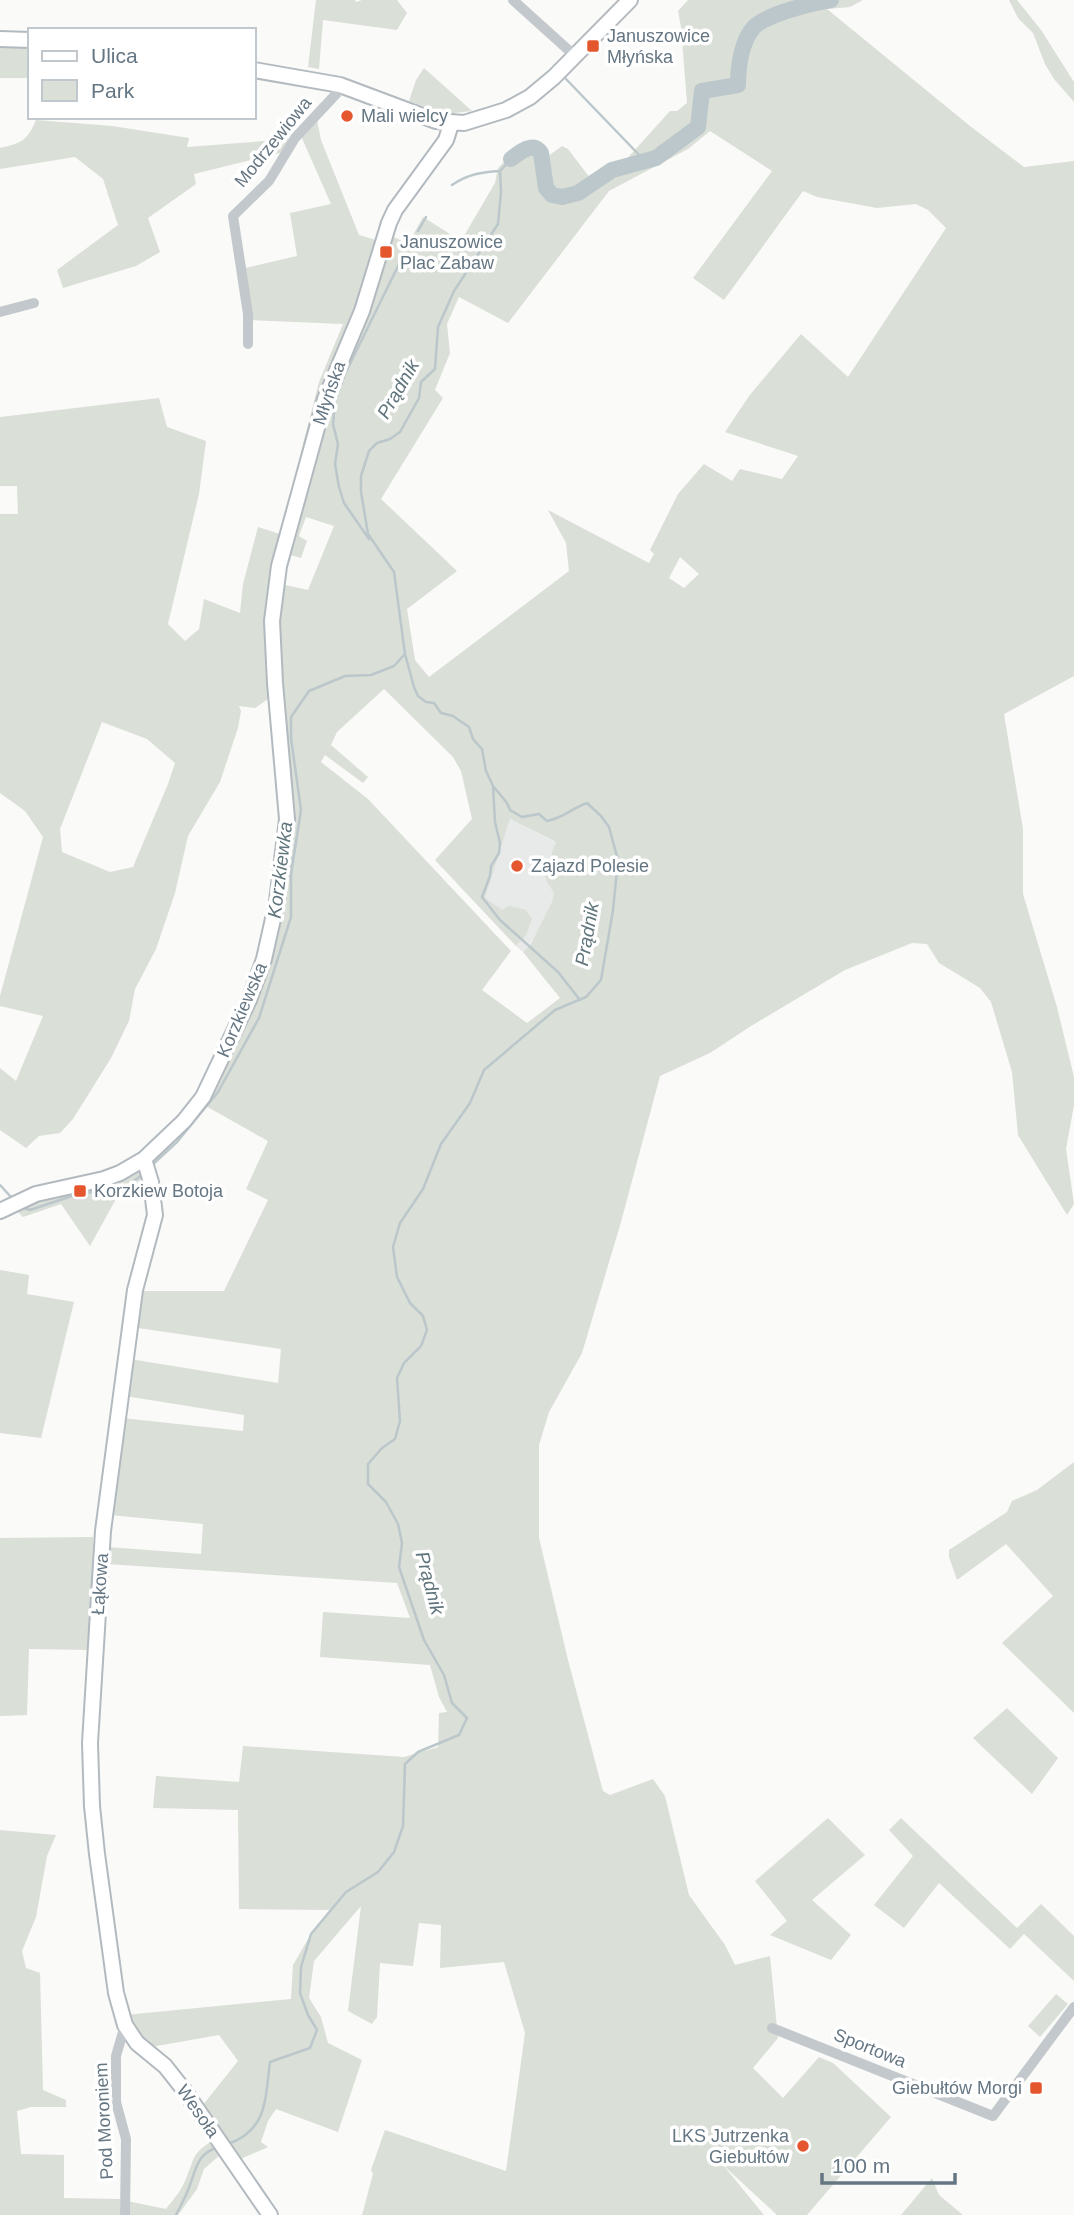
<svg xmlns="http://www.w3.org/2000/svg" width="1074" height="2215" font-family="Helvetica,sans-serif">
  <rect width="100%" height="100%" fill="#fafaf8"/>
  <path fill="#e8e9e9" d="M 510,819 L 569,849 L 595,887 L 531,942 L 523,952 L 516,946 L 526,935 L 485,898 Z"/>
  <path fill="#dadfd7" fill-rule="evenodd" d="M 316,0 L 355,0 L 356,2 L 362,0 L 397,0 L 407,13 L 397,30 L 323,20 L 319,69 L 308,67 Z
    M 688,0 L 863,0 L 850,7 L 827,9 L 970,126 L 1024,167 L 1074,161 L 1074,676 L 1004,714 L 1023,829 L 1023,894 L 1057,1007 L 1074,1077 L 1074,1105 L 1066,1149 L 1074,1204 L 1067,1215 L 1018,1135 L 1012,1072 L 991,1002 L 980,988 L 939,963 L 927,944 L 912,943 L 845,970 L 751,1026 L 710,1053 L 660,1076 L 621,1222 L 582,1353 L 549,1412 L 539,1445 L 539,1538 L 568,1660 L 603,1791 L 610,1795 L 653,1779 L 665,1796 L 689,1895 L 725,1945 L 735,1965 L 770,1956 L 778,2038 L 753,2068 L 783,2098 L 819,2057 L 833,2063 L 891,2117 L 807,2215 L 777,2215 L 723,2165 L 764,2215 L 362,2215 L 373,2174 L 371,2170 L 385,2130 L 506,2171 L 525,2033 L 504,1962 L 440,1968 L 441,1925 L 419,1923 L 413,1966 L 380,1963 L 377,2017 L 372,2024 L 348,2011 L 361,1906 L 314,1961 L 309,1998 L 321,2017 L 328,2043 L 362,2060 L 338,2132 L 276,2109 L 268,2121 L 261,2142 L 268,2147 L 236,2161 L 202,2106 L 238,2061 L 219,2035 L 151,2047 L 135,2033 L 125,2015 L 291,1999 L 293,1965 L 311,1934 L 331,1910 L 239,1909 L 238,1810 L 153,1808 L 156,1776 L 239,1782 L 243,1746 L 404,1757 L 438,1747 L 439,1713 L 447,1712 L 439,1697 L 430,1665 L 320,1657 L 323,1612 L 410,1618 L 397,1583 L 107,1564 L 108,1547 L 201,1554 L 203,1524 L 110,1515 L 122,1418 L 243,1431 L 244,1415 L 125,1396 L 130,1359 L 278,1383 L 281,1349 L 138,1328 L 143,1291 L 224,1291 L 268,1200 L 246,1189 L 268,1141 L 204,1105 L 230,1061 L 254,1010 L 273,952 L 291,834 L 275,623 L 281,584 L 308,590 L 334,526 L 306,517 L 299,536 L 307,541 L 301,558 L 287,554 L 336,381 L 390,235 L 408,244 L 423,217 L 461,241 L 495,183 L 498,168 L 512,154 L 531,144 L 541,143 L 547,157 L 562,146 L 568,149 L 590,178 L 624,162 L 670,111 L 677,111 L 687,103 L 681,27 L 678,11 ZM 710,131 L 772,171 L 693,278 L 724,300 L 803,191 L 817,197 L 877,208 L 916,204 L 928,210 L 946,228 L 848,377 L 801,334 L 749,396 L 725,432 L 798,456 L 782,479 L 740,469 L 732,481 L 704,464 L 678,494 L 650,550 L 654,554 L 649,563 L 548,510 L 566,543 L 569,571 L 429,677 L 415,660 L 407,609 L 457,571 L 381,499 L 443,398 L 435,390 L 450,353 L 447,324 L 459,297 L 508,323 L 609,191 L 688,149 ZM 680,557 L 699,574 L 684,588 L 669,578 ZM 384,689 L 453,757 L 461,771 L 472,819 L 435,860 L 516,946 L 526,935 L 532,919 L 526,910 L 509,906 L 502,910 L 485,898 L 510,819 L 556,842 L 547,867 L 543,865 L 547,882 L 554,893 L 553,900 L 532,942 L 523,952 L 560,998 L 527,1023 L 482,990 L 511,951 L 368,799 L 321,762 L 325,755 L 363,783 L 368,777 L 331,745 L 337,732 Z
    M 1009,0 L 1017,0 L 1041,30 L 1074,82 L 1074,102 L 1054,79 L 1045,64 L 1033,33 L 1018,18 Z
    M 0,47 L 30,47 L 30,78 L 0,78 Z
    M 424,68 L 472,111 L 445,114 L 409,101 L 416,80 Z
    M 36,120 L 112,126 L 189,138 L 187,147 L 290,139 L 280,153 L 194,174 L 196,184 L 148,218 L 160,252 L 136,266 L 63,288 L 57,270 L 118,225 L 103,179 L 75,157 L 0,169 L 0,148 C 22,143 27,141 36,120 Z
    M 317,120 L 321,140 L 359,235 L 379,241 L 359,304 L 324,383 L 306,445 L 303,444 L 319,382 L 343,324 L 251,320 L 245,268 L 297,256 L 290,213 L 331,204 L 301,136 Z
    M 159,398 L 167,427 L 206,441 L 199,494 L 168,624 L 185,641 L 199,629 L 204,599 L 240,613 L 243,584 L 258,527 L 280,534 L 272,571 L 271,697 L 255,708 L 239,706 L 241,711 L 238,728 L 220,782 L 188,836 L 175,893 L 156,949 L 135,989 L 129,1021 L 111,1058 L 73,1119 L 60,1133 L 39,1136 L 26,1148 L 0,1130 L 0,1068 L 16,1081 L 43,1016 L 0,1006 L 0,996 L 43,837 L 25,811 L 0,793 L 0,514 L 18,514 L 17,486 L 0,486 L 0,417 ZM 102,722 L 147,739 L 175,763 L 168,784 L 133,867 L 110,872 L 62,852 L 60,829 Z
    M 141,1171 L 147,1181 L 117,1190 L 116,1199 L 90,1246 L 61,1204 L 23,1217 L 16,1210 C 55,1191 102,1193 141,1171 Z
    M 0,1270 L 29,1275 L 27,1294 L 74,1302 L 41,1438 L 0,1433 Z
    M 1074,1462 L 1074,1713 L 1002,1643 L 1053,1596 L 1006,1544 L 957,1580 L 949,1557 L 949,1550 L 1007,1512 L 1012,1501 L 1037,1490 Z
    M 93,1537 L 92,1650 L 29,1649 L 27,1715 L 0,1716 L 0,1538 Z
    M 1007,1708 L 1058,1758 L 1032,1794 L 973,1738 Z
    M 828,1818 L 865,1855 L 812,1900 L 851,1935 L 831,1960 L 770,1935 L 787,1921 L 755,1881 Z
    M 901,1818 L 1017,1928 L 1041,1904 L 1074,1936 L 1074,1981 L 1024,1934 L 1010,1949 L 939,1883 L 904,1928 L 874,1905 L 913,1856 L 889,1830 Z
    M 0,1830 L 56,1835 L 47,1856 L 36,1917 L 22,1951 L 26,1968 L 40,1973 L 43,2090 L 66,2100 L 66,2107 L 31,2107 L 17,2111 L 21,2154 L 64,2155 L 64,2198 L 120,2199 L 120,2215 L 0,2215 Z
    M 1056,1994 L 1068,2004 L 1040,2037 L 1028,2026 Z
    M 212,2141 L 220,2155 L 204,2169 L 197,2189 L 178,2215 L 127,2215 L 127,2201 L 166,2209 C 173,2200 181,2191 185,2181 C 195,2159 190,2155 212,2141 Z
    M 932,2178 L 939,2195 L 963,2215 L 901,2215 Z"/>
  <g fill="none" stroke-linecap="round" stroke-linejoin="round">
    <path stroke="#bbc7cb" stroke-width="2.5" d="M 566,79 L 644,160
      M 452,185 C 468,174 482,172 500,171
      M 418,231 L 426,217
      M 369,539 L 344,503 L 339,487 L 335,464 L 338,444 L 333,424 L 335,401 L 345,374 L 403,256
      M 493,786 L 495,822 L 500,843 L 499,853 L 491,866 L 490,876 L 482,897 L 500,920 L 558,972 L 580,1000
      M 151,1166 L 177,1142 L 218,1092 L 259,1018 L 291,917 L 291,874 L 301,810 L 291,738 L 291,717 L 309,691 L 345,676 L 371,675 L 394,666 L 405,654
      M 0,1185 L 11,1197
      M 20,1207 L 30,1210 L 72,1196 L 128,1185 L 142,1175
      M 228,2144 C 268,2130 265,2098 270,2062 L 310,2048 L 317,2030 L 308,2015 L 300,1993 L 301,1967 L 311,1934 L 346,1892 L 378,1872 L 394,1852 L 403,1826 L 405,1764 L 418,1752 L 459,1735 L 467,1718 L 452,1703 L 444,1675 L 424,1640 L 399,1567 L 402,1543 L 398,1524 L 386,1502 L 368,1484 L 368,1464 L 382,1448 L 395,1439 L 400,1421 L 397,1378 L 404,1363 L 421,1346 L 427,1330 L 423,1316 L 410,1303 L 397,1277 L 393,1247 L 400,1223 L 423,1189 L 441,1144 L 470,1103 L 484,1070 L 555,1010 L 586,997 L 601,980 L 613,910 L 618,860 L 609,827 L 601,816 L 587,803 C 572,808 564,818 547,821 L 539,814 L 522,817 L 510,810 L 507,803 L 493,786 L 486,771 L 482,749 L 473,739 L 469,727 L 453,716 L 441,713 L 434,703 L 426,702 L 418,696 L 414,687 L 405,654 L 394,572 L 368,534 L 361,492 L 361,476 L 369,451 L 377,443 L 390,439 L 400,432 L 419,398 L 421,382 L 435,369 L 438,327 L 454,291 L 498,224 L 501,192 L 500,171 L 511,159
      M 176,2215 C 180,2207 185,2198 188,2190 C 197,2169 195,2155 218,2147"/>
    <path stroke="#bbc7cb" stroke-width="16" d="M 511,159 C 520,152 533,141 541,153 L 546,188 L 552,195 L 562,197 L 578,193 L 612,170 L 656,158 L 698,127 L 702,91 L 738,85 C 738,68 741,41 754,27 C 767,14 812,3 831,0"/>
    <g stroke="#b3babf" stroke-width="18">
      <path id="secondary" d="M 0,39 L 30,40
        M 254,70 L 340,85 L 436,121 L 464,123 L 506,110 L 530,97 L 554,77 L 630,0
        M 144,1159 L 151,1182 L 155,1215 L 135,1290 L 103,1531 L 90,1743 L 92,1806 L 97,1854 L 116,1993 L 125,2025 L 137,2043 L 165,2066 L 184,2090 L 270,2215
        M 0,1211 L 36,1194 L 104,1179 L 120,1173 L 144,1159 L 184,1121 L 203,1097 L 249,1000 L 264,959 L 277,901 L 287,819 L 275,683 L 272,621 L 279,566 L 325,399 L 362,311 L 389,223 L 395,210 L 446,140 L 451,124"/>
    </g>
    <path stroke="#c3c8cc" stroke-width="10" d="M 513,0 L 575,56
      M 0,312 L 34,303
      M 248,344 L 248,314 L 233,216 L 269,181 L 295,138 L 337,93 L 340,85
      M 772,2028 L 993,2116 L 1074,2007
      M 125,2215 L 126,2139 L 116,2102 L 116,2056 L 125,2025"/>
    <use href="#secondary" stroke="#fff" stroke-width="14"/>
  </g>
  <g fill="#e4572e" stroke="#fff" stroke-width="2.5">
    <rect x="586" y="39" width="14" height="14" rx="3.5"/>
    <circle cx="347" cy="116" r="7"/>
    <rect x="379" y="245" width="14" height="14" rx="3.5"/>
    <circle cx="517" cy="866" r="7"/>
    <rect x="73" y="1184" width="14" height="14" rx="3.5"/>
    <rect x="1029" y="2081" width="14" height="14" rx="3.5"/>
    <circle cx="803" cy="2146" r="7"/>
  </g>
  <g text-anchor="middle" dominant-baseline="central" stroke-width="7" stroke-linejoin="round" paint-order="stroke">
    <g font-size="18" fill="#657683" stroke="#fff" text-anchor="start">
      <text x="607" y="36">Januszowice<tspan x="607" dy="21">Młyńska</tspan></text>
      <text x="361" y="116">Mali wielcy</text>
      <text x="400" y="242">Januszowice<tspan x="400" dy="21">Plac Zabaw</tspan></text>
      <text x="531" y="866">Zajazd Polesie</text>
      <text x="94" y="1191">Korzkiew Botoja</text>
      <text x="1022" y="2088" text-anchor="end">Giebułtów Morgi</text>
      <text x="789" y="2136" text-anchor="end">LKS Jutrzenka<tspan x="789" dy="21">Giebułtów</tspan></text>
    </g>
    <g font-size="18" fill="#657683" stroke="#fff">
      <text transform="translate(273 142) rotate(-51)">Modrzewiowa</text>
      <text transform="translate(329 393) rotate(-71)">Młyńska</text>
      <text transform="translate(242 1010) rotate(-67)">Korzkiewska</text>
      <text transform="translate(100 1584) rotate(-86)">Łąkowa</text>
      <text transform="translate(870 2048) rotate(22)">Sportowa</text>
      <text transform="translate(198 2111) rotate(55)">Wesoła</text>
      <text transform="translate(104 2121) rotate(-93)">Pod Moroniem</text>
    </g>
    <g font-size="19" font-style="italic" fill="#60757c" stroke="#fff">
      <text transform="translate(398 389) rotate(-60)">Prądnik</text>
      <text transform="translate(280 870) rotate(-83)">Korzkiewka</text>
      <text transform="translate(587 934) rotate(-80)">Prądnik</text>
      <text transform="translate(430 1583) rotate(75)">Prądnik</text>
    </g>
  </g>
  <rect x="28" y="28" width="228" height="91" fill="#ffffff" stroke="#c1c8cd" stroke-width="2"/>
  <rect x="42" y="51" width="35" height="10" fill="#ffffff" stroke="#c1c8cd" stroke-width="2"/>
  <text x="91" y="63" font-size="21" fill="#657683">Ulica</text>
  <rect x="42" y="80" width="35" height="21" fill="#dadfd7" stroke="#c1c8cd" stroke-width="2"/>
  <text x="91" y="98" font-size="21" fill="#657683">Park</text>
  <path d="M822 2173v10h133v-10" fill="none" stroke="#657683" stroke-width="3.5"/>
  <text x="832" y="2173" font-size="21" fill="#657683" stroke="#ffffff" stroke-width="5" paint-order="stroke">100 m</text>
</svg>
